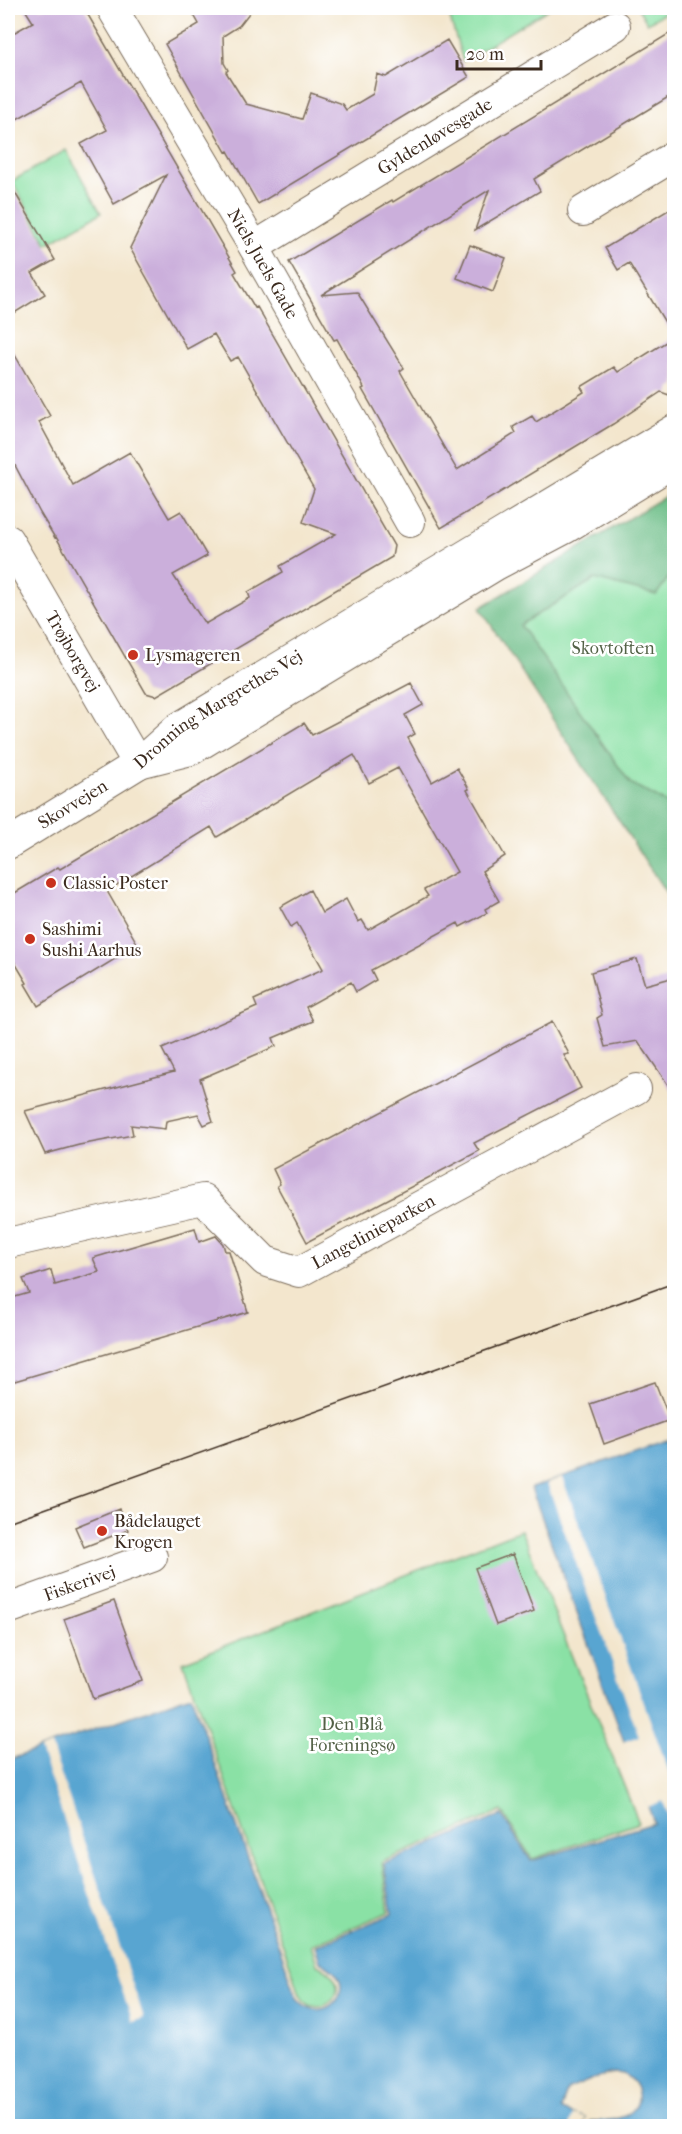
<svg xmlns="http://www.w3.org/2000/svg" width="682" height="2134" font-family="'IM FELL French Canon',serif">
  <rect width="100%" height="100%" fill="#fff"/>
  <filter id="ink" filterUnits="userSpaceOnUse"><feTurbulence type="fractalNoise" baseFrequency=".0167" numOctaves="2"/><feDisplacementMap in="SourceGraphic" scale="12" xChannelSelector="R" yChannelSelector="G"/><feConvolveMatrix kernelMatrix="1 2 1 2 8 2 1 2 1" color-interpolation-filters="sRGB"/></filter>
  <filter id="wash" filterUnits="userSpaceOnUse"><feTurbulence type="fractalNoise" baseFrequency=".008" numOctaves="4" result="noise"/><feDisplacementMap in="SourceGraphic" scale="24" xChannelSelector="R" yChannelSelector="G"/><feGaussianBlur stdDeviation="1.35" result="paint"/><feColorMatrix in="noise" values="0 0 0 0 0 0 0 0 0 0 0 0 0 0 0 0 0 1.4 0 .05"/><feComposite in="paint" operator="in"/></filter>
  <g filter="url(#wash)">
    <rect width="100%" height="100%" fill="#f3e6cd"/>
    <path fill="#8ae1a5" stroke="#628662" stroke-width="1.5" d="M 447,8 L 550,8 L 463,61 Z
      M 638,8 L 674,8 L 647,23 Z
      M 66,150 L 101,213 L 47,244 L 12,181 Z
      M 674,570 L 674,807 L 630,783 L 519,625 L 595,579 L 656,595 Z
      M 521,1530 L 639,1823 L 532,1859 L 502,1811 L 382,1862 L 389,1912 L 311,1945 L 317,1964 C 368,1990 307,2033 297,1985 L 183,1662 Z"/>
    <path fill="#6fbf8a" stroke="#557454" stroke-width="1.5" d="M 674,491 L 674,570 L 656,595 L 595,579 L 520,625 L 630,783 L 674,807 L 674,905 L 480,608 Z"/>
    <path fill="#59a5d1" stroke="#4a6878" stroke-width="1.5" d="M 674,1437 L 674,2126 L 589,2126 L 591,2121 C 603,2121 623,2120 632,2111 C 646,2098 635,2074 616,2073 C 604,2073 579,2085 567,2090 L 561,2110 L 585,2118 L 582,2126 L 8,2126 L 8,1760 L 191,1695 L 297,1998 C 300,2001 304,2006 308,2007 C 325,2016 345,1999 340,1981 C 337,1971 328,1966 320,1961 L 315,1946 L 392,1914 L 384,1864 L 502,1815 L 531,1861 L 654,1823 L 531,1488 Z"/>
    <path fill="#f3e6cd" d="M 562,1477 L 674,1786 L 674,1816 L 669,1818 L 663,1801 L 647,1807 L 623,1742 L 639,1736 L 547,1483 Z
      M 51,1745 L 144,2018 L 133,2022 L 40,1749 Z
      M 573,2114 L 585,2118 L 582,2126 L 569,2126 Z"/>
    <g id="blocks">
      <path fill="#cbafdb" d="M 24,8 L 84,8 L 237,271 L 234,273 L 255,308 L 257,307 L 394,546 L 392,557 L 156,696 L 146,693 L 56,537 L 55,538 L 40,513 L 8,452 L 8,343 L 50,416 L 39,422 L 73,485 L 130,452 L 169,518 L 181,511 L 207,556 L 173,575 L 205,624 L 250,598 L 248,592 L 283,572 L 280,566 L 336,534 L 303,522 L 314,489 L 238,357 L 230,361 L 214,334 L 187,349 L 130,248 L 166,175 L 114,204 L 81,144 L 107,130 L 81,83 L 8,124 L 8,36 L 33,22 Z
        M 190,8 L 253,8 L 239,26 L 223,36 L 224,63 L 228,70 L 226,72 L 246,104 L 302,119 L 311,93 L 342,104 L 346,110 L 373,94 L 377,74 L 386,77 L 447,40 L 469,77 L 258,204 L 228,151 L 226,152 L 165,44 L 199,24 Z
        M 675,30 L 675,93 L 534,179 L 540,191 L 475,230 L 489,190 L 321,295 L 357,292 L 404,368 L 400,371 L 457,470 L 516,433 L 513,427 L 532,416 L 536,422 L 584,392 L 581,387 L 614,367 L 618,372 L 674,337 L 629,263 L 618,270 L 605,248 L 675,206 L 675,385 L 671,387 L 669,395 L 661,392 L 613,424 L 441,528 L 362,389 L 364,388 L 337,339 L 334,340 L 289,262 L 392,200 L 393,202 Z
        M 8,181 L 55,260 L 32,273 L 45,294 L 8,317 Z
        M 470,245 L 506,258 L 493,292 L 457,278 Z
        M 411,683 L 423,705 L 405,715 L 415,734 L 408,738 L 432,782 L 457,768 L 469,789 L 467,790 L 505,856 L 482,871 L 499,901 L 485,909 L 487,913 L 460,927 L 458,923 L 371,970 L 376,980 L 356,992 L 351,982 L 306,1007 L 313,1021 L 273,1038 L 276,1046 L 200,1079 L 213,1121 L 204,1125 L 198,1114 L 166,1121 L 165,1129 L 131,1125 L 133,1135 L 79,1145 L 45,1154 L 25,1111 L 174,1072 L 162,1049 L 257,1007 L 254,1000 L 323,969 L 297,923 L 291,927 L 280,907 L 310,890 L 322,913 L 346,899 L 358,922 L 362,920 L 368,930 L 428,896 L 424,890 L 457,872 L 398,768 L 369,783 L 354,755 L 217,837 L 211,827 L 107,891 L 138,945 L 38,1006 L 25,984 L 27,983 L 8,951 L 8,897 L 58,867 L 60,869 L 304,723 L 312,735 Z
        M 637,959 L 645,985 L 675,977 L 675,1095 L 638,1041 L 605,1047 L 597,1018 L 602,1015 L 591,972 Z
        M 552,1022 L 569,1054 L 564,1055 L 581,1088 L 474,1143 L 479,1151 L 307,1242 L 277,1186 L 280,1184 L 273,1169 Z
        M 195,1228 L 199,1242 L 216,1236 L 223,1244 L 225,1251 L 229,1251 L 248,1312 L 8,1383 L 8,1299 L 29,1293 L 23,1279 L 51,1270 L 55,1285 L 99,1272 L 93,1258 Z
        M 655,1382 L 670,1420 L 604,1444 L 590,1404 Z
        M 119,1509 L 128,1530 L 84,1547 L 75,1527 Z
        M 513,1554 L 534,1611 L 496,1625 L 475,1568 Z
        M 114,1601 L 143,1681 L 93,1699 L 64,1619 Z"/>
    </g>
  </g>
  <g filter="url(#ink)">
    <use href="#blocks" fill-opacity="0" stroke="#7b6c5b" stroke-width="1.5"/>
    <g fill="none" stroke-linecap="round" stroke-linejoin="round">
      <g stroke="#7b6c5b" stroke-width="32">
        <g id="minor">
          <path id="s1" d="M 112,8 L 254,247 L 410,522"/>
          <path d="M 583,211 L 674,156"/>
          <path id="s2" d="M 254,247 L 615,26"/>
          <path id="s3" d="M 8,540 L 138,764"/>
          <path d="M 143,762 L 191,750 L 496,565 L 566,528 L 674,462"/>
          <path id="s4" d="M 8,844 L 138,764 L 178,728 L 674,430"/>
          <path id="s5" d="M 8,1243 L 203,1199 L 265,1261 L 299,1272 L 636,1089"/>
          <path id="s6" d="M 8,1609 L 152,1557"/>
        </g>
      </g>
      <use href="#minor" stroke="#fff" stroke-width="30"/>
      <path stroke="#3b2a1e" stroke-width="1.5" d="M 8,1522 L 674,1283"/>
    </g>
  </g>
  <g fill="#c8321e" stroke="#fff" stroke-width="2">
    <circle cx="133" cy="655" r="6"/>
    <circle cx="51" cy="883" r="6"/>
    <circle cx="30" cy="939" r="6"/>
    <circle cx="102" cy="1531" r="6"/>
  </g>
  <g text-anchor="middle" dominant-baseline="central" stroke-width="5" stroke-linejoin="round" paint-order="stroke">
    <g font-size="18" fill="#3b2a1e" stroke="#fff">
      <text stroke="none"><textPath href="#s2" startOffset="212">Gyldenløvesgade</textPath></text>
      <text stroke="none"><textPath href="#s1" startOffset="297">Niels Juels Gade</textPath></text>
      <text stroke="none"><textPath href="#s3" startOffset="129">Trøjborgvej</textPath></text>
      <text stroke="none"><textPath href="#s4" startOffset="250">Dronning Margrethes Vej</textPath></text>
      <text stroke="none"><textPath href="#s4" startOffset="76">Skovvejen</textPath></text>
      <text stroke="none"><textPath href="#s5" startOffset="408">Langelinieparken</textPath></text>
      <text stroke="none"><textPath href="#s6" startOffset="76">Fiskerivej</textPath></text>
    </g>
    <g font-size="18" fill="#536146" stroke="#fff">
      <text x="613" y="648">Skovtoften</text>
      <text x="352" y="1724">Den Blå<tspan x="352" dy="21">Foreningsø</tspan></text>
    </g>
    <g font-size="18" fill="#3b2a1e" stroke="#fff" text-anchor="start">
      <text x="145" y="655">Lysmageren</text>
      <text x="63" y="883">Classic Poster</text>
      <text x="42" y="929">Sashimi<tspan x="42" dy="21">Sushi Aarhus</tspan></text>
      <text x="114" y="1521">Bådelauget<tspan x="114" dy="21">Krogen</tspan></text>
    </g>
  </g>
  <rect width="682" height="2134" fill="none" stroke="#fff" stroke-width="30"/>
  <path d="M457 60v9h84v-9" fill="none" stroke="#3b2a1e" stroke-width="3"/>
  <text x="466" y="60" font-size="18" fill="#3b2a1e" stroke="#ffffff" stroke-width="4.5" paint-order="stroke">20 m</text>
</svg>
